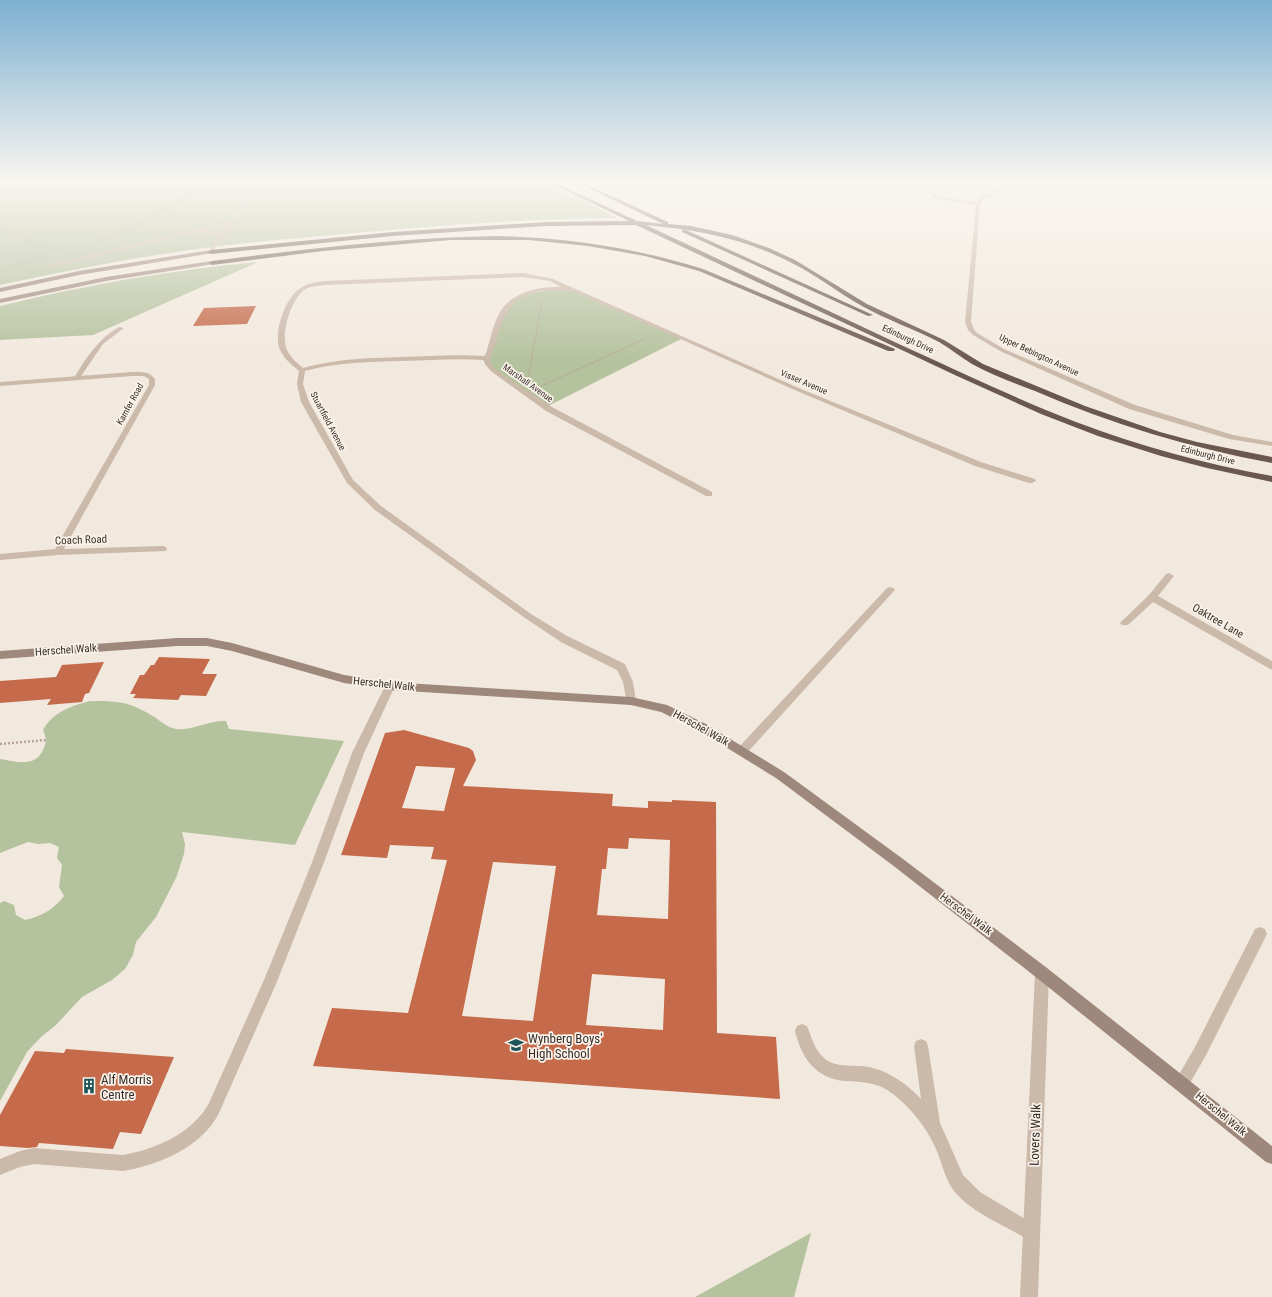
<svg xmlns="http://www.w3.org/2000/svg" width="1272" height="1297" font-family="'Roboto Condensed',sans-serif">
  <rect width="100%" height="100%" fill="#f2e9de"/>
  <path fill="#b5c29e" d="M 0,182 L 300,182 L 297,186 L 439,183 L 440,182 L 540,182 L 572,197 L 575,196 L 617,218 C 533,218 449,225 365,232 C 319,236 273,240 228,245 C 151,254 75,269 0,285 Z
    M 258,262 L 93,335 L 0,340 L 0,306 C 85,285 171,270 258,262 Z
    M 562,289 L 574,291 L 683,338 L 546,407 L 489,369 L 482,358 C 485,355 489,352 491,349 C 497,340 498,326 502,316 C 512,293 540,291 562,289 Z
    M 90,701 C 117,701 128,701 151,715 C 158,719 164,725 172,728 C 189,733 208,720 226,721 L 229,729 L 344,741 L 295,845 L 182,832 L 185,844 L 184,854 L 176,878 L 156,917 L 136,942 L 133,955 L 125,969 L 112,980 L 82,997 L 56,1025 L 41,1037 L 27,1052 L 0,1101 L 0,903 L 4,901 L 14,905 L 16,915 L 25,920 C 42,916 53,910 64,896 L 59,887 L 62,865 L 57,858 L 59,847 L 50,843 L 38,844 L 28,842 L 0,853 L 0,759 C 17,762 36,768 44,748 C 47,741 46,737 43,730 C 53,712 71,706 90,701 Z
    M 811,1233 L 794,1297 L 695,1297 Z"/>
  <path fill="#c56a4a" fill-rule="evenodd" d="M 256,306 L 247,324 L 193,326 L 204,308 Z
    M 159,657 L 210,659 L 202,674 L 217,674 L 206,696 L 181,695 L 178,700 L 133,698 L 136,694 L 130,694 L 140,675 L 144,675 L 151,665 L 154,665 Z
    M 104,662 L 89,693 L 85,694 L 82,702 L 47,705 L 51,699 L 0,703 L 0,681 L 56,677 L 62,665 Z
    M 404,730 L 469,748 L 473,751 L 476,760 L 463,786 L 613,794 L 612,806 L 648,808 L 648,801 L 672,802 L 672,800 L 716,802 L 717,1033 L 776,1037 L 780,1099 L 313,1066 L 332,1008 L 408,1013 L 447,860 L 431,859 L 434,847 L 390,845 L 387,858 L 341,855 L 385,733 ZM 416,766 L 455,768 L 444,811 L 402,808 ZM 629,838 L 670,840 L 668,919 L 597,915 L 602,869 L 606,869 L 608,848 L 628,849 ZM 493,862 L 556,866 L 533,1021 L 462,1016 ZM 592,974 L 665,979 L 663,1030 L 586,1025 Z
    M 66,1049 L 174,1057 L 141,1134 L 120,1132 L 113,1149 L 39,1143 L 37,1147 L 28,1148 L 0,1146 L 0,1115 L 35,1051 L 64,1053 Z"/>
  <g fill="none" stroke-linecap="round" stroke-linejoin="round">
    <path stroke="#b6a394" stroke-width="1.5" stroke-dasharray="1 1" stroke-linecap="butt" d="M 120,182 L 207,182
      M 0,187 L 15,182
      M 0,228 L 24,236 L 24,240 L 27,242 L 60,251
      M 100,240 C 140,227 174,206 208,182
      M 0,270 L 45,256
      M 528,379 L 542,301
      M 539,387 L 649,337"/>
    <path stroke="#b6a394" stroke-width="2.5" stroke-dasharray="2 2" stroke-linecap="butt" d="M 0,744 L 46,740"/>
    <path fill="#cbb9aa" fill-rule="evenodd" d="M 233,220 L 235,222 L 206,230 L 223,233 L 223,235 L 200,232 L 53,267 L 50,265 Z
      M 119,327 L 124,328 L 103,344 L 79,379 L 75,379 L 74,378 C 86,358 98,339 119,327 Z
      M 890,587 L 893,588 L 895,590 L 893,592 L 746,754 L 742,756 L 738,754 L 736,751 L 738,748 L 887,588 Z
      M 1260,927 L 1265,929 L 1267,934 L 1205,1057 L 1187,1088 L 1182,1091 L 1177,1088 L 1174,1083 L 1177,1078 L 1195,1047 L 1255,929 Z
      M 802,1024 L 807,1026 C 812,1038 814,1049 824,1058 C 837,1069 854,1064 869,1067 C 889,1071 907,1084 921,1099 L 914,1046 L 916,1041 L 921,1039 L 926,1041 L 928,1046 L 940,1123 L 963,1175 L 980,1192 L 1037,1226 L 1039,1232 L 1037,1238 L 1031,1240 L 1025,1238 C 1002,1224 971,1212 954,1191 C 945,1179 942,1163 936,1149 C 927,1128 911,1108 893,1094 C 878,1082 863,1082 844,1081 C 815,1078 801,1057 795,1031 L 797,1026 Z"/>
    <path fill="#cbb9aa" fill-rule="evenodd" d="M 915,182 L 919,182 L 939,197 L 977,202 L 980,196 L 1019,182 L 1024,182 L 984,198 L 980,204 L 971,322 L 974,329 L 977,333 L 1004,349 L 1135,405 L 1233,435 L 1272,442 L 1272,446 L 1229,439 L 1129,409 L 1000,351 L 973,335 L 968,330 L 965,322 L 976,205 L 936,199 Z
      M 523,273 L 553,279 L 801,389 L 981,462 L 1035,479 L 1036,481 L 1032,483 L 1029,483 L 975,466 L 797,391 L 570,290 C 560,291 551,290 541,291 C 501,298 503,327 490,358 L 491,364 L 496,370 L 552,407 L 712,492 L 712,496 L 706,496 L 546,411 L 492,372 L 485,364 L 484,360 C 457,358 430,360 403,361 C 370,362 337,362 305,371 L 303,384 L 309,402 L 353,480 L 381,506 L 531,614 L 567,636 L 625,664 L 633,682 L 636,701 L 635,704 L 631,705 L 627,704 L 623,682 L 617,670 L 561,642 L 525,618 L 375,510 L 347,483 L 301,402 L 297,384 L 299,371 C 291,364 282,357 279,347 C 274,330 286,296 301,288 C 308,283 317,282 325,281 ZM 523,277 L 550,281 L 561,287 C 539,286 510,292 499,314 C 492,327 490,342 485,356 C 457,354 429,356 401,357 C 368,358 335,359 303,368 C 297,363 290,357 287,350 C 280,334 291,300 304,290 C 310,286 318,286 325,285 Z
      M 132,372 C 141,372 149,371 155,379 L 155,385 L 64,549 L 163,546 L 166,547 L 167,549 L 166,551 L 58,555 L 0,560 L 0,554 L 55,549 L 149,385 L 149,379 L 144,376 L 132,376 L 0,386 L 0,382 Z
      M 1169,573 L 1174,576 L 1158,596 L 1272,661 L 1272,670 L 1153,602 L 1128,625 L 1122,625 L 1120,623 L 1122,621 L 1149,595 L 1166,574 Z
      M 390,682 L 394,683 L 395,686 L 364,753 L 323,865 L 276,984 L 219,1113 C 202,1147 159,1165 123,1171 L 34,1164 L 20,1167 L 0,1175 L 0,1159 L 20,1151 L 34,1148 L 123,1155 C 156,1149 192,1134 209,1103 L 264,980 L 311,865 L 352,753 L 385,686 L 386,683 Z
      M 1042,966 L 1047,968 L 1049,973 L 1038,1297 L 1020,1297 L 1035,973 L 1037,968 Z"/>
    <path fill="#cbb9aa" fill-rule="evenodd" d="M 260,182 L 264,182 L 250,204 L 216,244 L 213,253 L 209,253 L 212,243 L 246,202 Z"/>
    <path fill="#9e887b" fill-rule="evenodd" d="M 211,250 L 214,252 L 213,253 L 79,275 L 0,292 L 0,288 L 79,271 Z
      M 212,261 L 215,263 L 214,264 L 106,281 L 0,303 L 0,299 L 106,277 Z
      M 177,638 L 207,638 L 232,643 L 344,675 L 390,682 L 631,697 L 667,705 L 706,724 L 784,772 L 903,859 L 1047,968 L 1272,1146 L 1272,1164 L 1266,1162 L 1037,978 L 895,867 L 776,778 L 698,730 L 661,712 L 631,705 L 390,690 L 344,683 L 232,651 L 207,646 L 177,646 L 0,659 L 0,651 Z"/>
    <path fill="#6a574e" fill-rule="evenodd" d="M 548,182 L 553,182 L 637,221 L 663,224 L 576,182 L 581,182 L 668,222 L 668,224 L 691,226 L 732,235 L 769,248 L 795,260 L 867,304 L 944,340 L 983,364 L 1085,406 L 1160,432 L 1197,442 L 1272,457 L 1272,463 C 1190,448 1111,424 1035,391 C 1014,383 992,375 972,364 C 962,358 951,349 939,342 C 914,329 887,320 862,306 C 837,292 815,274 790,262 C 742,238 698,230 646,225 C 731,265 816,305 901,345 C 959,371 1016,399 1076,422 C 1140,446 1205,464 1272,476 L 1272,482 L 1207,468 L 1161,456 L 1098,436 L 1041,414 L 957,376 L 636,225 L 546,226 L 393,236 L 211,254 L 208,252 L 211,250 L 393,232 L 546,222 L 629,221 Z
      M 682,230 L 686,230 L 873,315 L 868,316 L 682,232 Z
      M 500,236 C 570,238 636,248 703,269 L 895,349 L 894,351 L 888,351 L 699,271 L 645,256 L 588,246 L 529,240 L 451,240 L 323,251 L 212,265 L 209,263 L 212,261 C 307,249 404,237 500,236 Z"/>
  </g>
  <linearGradient id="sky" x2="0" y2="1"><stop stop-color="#7db1d1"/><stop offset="0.5" stop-color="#f9f5f0"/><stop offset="1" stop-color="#f9f5f0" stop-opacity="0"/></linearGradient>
  <rect width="1272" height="363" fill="url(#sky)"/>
  <defs>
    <g id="school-bare" transform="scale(1.2)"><path d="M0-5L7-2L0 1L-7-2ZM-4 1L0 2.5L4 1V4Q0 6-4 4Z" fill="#1f5559" stroke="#faf3eb" stroke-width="2.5" paint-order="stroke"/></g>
    <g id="building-bare" transform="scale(1.2)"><path d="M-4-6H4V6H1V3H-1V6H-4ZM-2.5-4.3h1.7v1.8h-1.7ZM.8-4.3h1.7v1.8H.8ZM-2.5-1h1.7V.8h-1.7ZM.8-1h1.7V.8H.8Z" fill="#1f5559" stroke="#faf3eb" stroke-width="2.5" paint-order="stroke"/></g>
  </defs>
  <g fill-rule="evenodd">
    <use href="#school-bare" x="516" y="1045"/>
    <use href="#building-bare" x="89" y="1086"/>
  </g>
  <g text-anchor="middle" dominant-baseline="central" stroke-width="3.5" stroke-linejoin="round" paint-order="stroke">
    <g font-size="9" fill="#382e29" stroke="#faf3eb">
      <text transform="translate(908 339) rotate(25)">Edinburgh Drive</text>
      <text transform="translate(1039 355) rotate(25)">Upper Bebington Avenue</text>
      <text transform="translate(804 382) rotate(23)">Visser Avenue</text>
      <text transform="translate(528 383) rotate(35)">Marshall Avenue</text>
      <text transform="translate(130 404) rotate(-61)">Kamfer Road</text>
      <text transform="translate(328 421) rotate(62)">Stuartfield Avenue</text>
      <text transform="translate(1208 455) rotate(14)">Edinburgh Drive</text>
    </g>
    <g font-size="11" fill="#382e29" stroke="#faf3eb">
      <text transform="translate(81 540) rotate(-2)">Coach Road</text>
      <text transform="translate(1218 621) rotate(30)">Oaktree Lane</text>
      <text transform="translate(66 650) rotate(-4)">Herschel Walk</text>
      <text transform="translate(384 684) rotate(6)">Herschel Walk</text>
      <text transform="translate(701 728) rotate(29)">Herschel Walk</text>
      <text transform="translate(966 914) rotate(37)">Herschel Walk</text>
      <text transform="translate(1221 1114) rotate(39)">Herschel Walk</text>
    </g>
    <g font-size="13" fill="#382e29" stroke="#faf3eb" text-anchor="start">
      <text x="528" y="1038">Wynberg Boys'<tspan x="528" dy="15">High School</tspan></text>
      <text x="101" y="1079">Alf Morris<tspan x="101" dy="15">Centre</tspan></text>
    </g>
    <g font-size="13" fill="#382e29" stroke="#faf3eb">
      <text transform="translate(1035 1135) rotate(-88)">Lovers Walk</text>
    </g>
  </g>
</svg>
